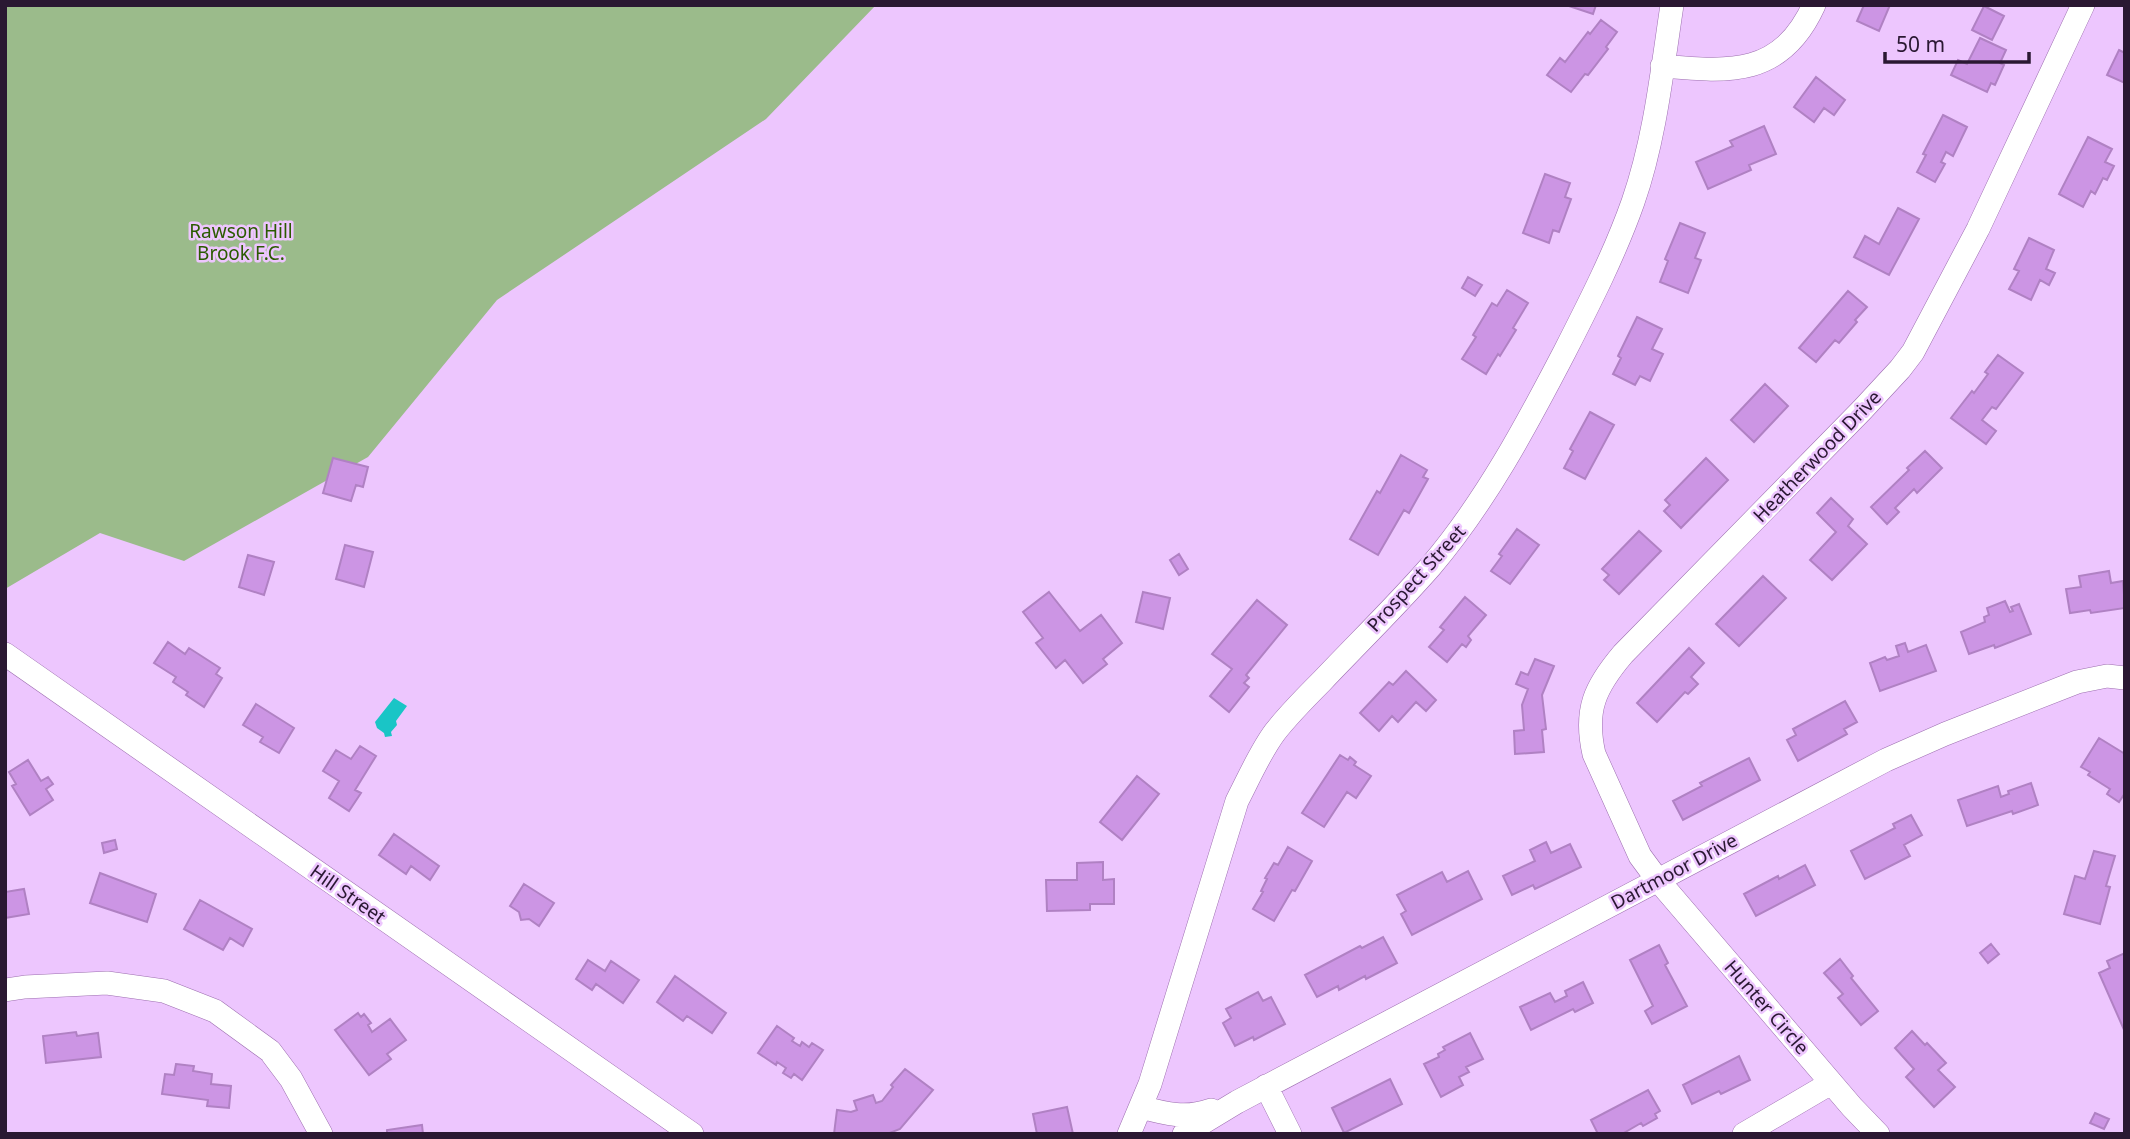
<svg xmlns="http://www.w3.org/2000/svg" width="2130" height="1139" font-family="'Noto Sans',sans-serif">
  <rect width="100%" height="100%" fill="#edc6fe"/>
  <path fill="#9bbb8b" d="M 5,5 L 876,5 L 766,119 L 497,300 L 368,457 L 184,561 L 100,533 L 5,589 Z"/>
  <path fill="#1ac5c6" d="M 394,698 L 407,706 L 396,721 L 397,725 L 391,732 L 392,736 L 385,737 L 384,733 L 377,728 L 375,722 Z"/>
  <path fill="#cc95e4" stroke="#b081c3" stroke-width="2" d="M 1566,5 L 1596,5 L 1593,14 Z
    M 1864,5 L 1890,5 L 1879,31 L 1857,21 Z
    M 1984,6 L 2004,16 L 1992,40 L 1972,30 Z
    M 1601,20 L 1617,32 L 1606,47 L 1608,49 L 1588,75 L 1585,74 L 1571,92 L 1547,75 L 1560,58 L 1565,62 L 1588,32 L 1590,34 Z
    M 1980,38 L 2006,50 L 2000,63 L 2004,65 L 1995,85 L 1991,83 L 1987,92 L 1951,75 L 1958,60 L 1967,64 Z
    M 2119,50 L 2125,53 L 2125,83 L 2107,75 Z
    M 1816,77 L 1845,100 L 1834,115 L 1824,108 L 1814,122 L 1794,107 Z
    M 1943,115 L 1967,127 L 1953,156 L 1946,152 L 1941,162 L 1945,164 L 1935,182 L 1917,172 L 1926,155 L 1923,154 Z
    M 1764,126 L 1776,154 L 1749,165 L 1751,170 L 1708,189 L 1696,162 L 1733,146 L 1730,141 Z
    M 2088,137 L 2112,149 L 2105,162 L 2114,166 L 2107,180 L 2103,178 L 2095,194 L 2091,191 L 2083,207 L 2059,194 Z
    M 1545,174 L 1570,183 L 1565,197 L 1571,199 L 1559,232 L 1553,230 L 1549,243 L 1523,233 Z
    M 1898,208 L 1919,219 L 1889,275 L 1854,257 L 1865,236 L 1879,244 Z
    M 1680,223 L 1705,233 L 1695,258 L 1701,260 L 1688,293 L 1660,282 L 1668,261 L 1665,259 Z
    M 2029,238 L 2054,250 L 2046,269 L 2055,273 L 2049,285 L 2040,280 L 2031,300 L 2009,289 L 2019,271 L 2014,269 Z
    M 1468,277 L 1482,285 L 1475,296 L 1462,288 Z
    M 1507,290 L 1528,303 L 1513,328 L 1516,330 L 1500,356 L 1498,354 L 1486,374 L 1462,359 L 1476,337 L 1473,335 L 1492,303 L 1497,306 Z
    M 1848,291 L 1867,307 L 1855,320 L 1857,322 L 1839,343 L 1835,340 L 1816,362 L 1799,348 Z
    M 1637,317 L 1662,329 L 1652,349 L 1663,354 L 1650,381 L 1640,376 L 1635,385 L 1613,374 L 1621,358 L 1618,356 Z
    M 1998,355 L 2023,373 L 1996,409 L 1992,407 L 1982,420 L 1996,431 L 1986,444 L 1951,418 L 1972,391 L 1974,393 L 1988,374 L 1985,372 Z
    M 1765,384 L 1788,406 L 1754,442 L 1731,420 Z
    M 1590,412 L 1614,425 L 1585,479 L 1564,468 L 1573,451 L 1570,449 Z
    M 1925,451 L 1942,468 L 1917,493 L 1914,489 L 1895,508 L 1899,512 L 1887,524 L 1871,507 L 1909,470 L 1907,468 Z
    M 1401,455 L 1427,470 L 1423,477 L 1428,479 L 1409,513 L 1404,510 L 1378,555 L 1350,539 L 1377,491 L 1380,493 Z
    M 333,458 L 368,467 L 363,487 L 356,485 L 351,501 L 323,493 Z
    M 1706,458 L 1728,480 L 1681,528 L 1664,511 L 1670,505 L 1665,500 Z
    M 1831,498 L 1853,519 L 1848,526 L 1867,544 L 1832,580 L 1810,560 L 1836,532 L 1817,513 Z
    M 1517,529 L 1539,545 L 1510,584 L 1491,571 L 1502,556 L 1499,554 Z
    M 1639,531 L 1661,551 L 1619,594 L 1604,580 L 1609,575 L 1602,569 Z
    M 345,545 L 373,552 L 364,587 L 336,579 Z
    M 1179,554 L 1188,569 L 1179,575 L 1170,560 Z
    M 248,555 L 274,562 L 264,595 L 239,587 Z
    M 2109,571 L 2111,583 L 2123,581 L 2125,608 L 2091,613 L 2090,610 L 2070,613 L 2066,589 L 2081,587 L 2079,576 Z
    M 1763,576 L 1786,598 L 1739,646 L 1716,624 Z
    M 1049,592 L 1080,631 L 1101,615 L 1122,643 L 1103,659 L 1107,664 L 1083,683 L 1065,660 L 1056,668 L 1036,643 L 1043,638 L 1023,612 Z
    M 1143,592 L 1170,598 L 1163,629 L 1136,622 Z
    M 1465,597 L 1486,615 L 1468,636 L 1471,640 L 1466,647 L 1462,644 L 1447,662 L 1429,647 L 1444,630 L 1440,627 Z
    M 1257,600 L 1287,625 L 1246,675 L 1249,678 L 1244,683 L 1249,687 L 1229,712 L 1210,696 L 1232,669 L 1212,654 Z
    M 2005,601 L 2010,612 L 2013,611 L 2011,607 L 2019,604 L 2031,634 L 1995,648 L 1994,645 L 1969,654 L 1961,632 L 1985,622 L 1984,617 L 1989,615 L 1987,608 Z
    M 168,642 L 185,654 L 189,648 L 220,668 L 216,674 L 222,678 L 204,707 L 186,695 L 188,692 L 173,682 L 176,677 L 154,663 Z
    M 1905,643 L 1908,652 L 1926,645 L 1936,671 L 1880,691 L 1870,663 L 1885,657 L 1887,660 L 1899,656 L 1896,646 Z
    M 1689,648 L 1704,663 L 1691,677 L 1698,684 L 1688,694 L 1685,692 L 1657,722 L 1637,703 Z
    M 1535,659 L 1554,666 L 1542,695 L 1546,729 L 1542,730 L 1544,752 L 1515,754 L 1514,731 L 1524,730 L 1522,705 L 1528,689 L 1516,684 L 1521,672 L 1528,675 Z
    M 1406,671 L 1436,700 L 1426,711 L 1416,702 L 1398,722 L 1392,716 L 1379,731 L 1360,713 L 1389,682 L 1393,685 Z
    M 1845,701 L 1857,722 L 1844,729 L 1847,734 L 1798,761 L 1787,740 L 1796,735 L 1793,729 Z
    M 256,704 L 294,728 L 279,753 L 260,742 L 263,737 L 243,725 Z
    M 2099,738 L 2125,754 L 2125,793 L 2119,802 L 2107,794 L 2110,789 L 2088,775 L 2090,772 L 2081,767 Z
    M 360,746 L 376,756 L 355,790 L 361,793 L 349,811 L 329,798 L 339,781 L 323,771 L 336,750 L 351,759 Z
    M 1340,755 L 1348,760 L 1350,757 L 1356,762 L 1354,765 L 1371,776 L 1356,798 L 1347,792 L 1324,827 L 1302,813 Z
    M 1749,758 L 1760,780 L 1683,820 L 1673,801 L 1702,786 L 1700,783 Z
    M 28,760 L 41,781 L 48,777 L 53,784 L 46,789 L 53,800 L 30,815 L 12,786 L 16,784 L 9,772 Z
    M 1137,776 L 1159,794 L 1122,840 L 1100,822 Z
    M 2031,783 L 2038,805 L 2013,814 L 2012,811 L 1967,826 L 1958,800 L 1998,786 L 2001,797 L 2009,794 L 2008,791 Z
    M 1911,815 L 1922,835 L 1904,845 L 1910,856 L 1865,879 L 1851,851 L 1895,828 L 1893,824 Z
    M 394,834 L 439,866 L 430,880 L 411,866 L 406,874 L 379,855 Z
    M 115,840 L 117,849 L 104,853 L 102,843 Z
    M 1546,842 L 1551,853 L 1570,844 L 1581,867 L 1535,889 L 1533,885 L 1512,895 L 1503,876 L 1535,861 L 1530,850 Z
    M 1288,847 L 1312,861 L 1295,891 L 1292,890 L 1274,921 L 1253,909 L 1263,892 L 1261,891 L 1267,879 L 1265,878 L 1274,863 L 1278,865 Z
    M 2094,851 L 2115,856 L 2106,886 L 2110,887 L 2100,924 L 2064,914 L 2075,876 L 2085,879 Z
    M 1103,862 L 1103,880 L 1114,879 L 1114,904 L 1090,904 L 1090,910 L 1047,911 L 1046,880 L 1077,880 L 1077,863 Z
    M 1805,865 L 1815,885 L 1756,916 L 1744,894 L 1778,876 L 1779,879 Z
    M 1468,871 L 1482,899 L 1412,935 L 1401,914 L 1406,911 L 1397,895 L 1442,872 L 1447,882 Z
    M 100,873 L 156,894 L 147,922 L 90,903 Z
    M 524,884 L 554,903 L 539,926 L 529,919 L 521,920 L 519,912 L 510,906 Z
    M 24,889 L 29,914 L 5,918 L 5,892 Z
    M 200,900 L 252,929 L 243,946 L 230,938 L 223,950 L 184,929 Z
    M 1383,937 L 1397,963 L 1366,979 L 1365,976 L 1339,990 L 1338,986 L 1317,997 L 1305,975 L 1360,946 L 1362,948 Z
    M 1991,944 L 1999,954 L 1988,963 L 1980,953 Z
    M 1659,945 L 1668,963 L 1665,965 L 1687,1006 L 1652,1024 L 1645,1011 L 1653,1006 L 1630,960 Z
    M 2125,953 L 2125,1032 L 2099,973 L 2110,968 L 2107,961 Z
    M 1840,959 L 1853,976 L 1851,978 L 1878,1011 L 1861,1025 L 1838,998 L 1843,994 L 1824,973 Z
    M 588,960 L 605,971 L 611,961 L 639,980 L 623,1003 L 596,984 L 592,990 L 576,979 Z
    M 675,976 L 726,1013 L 712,1033 L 687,1016 L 683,1021 L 657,1002 Z
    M 1583,982 L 1593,1003 L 1575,1012 L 1573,1009 L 1531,1030 L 1520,1007 L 1550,993 L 1555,1002 L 1567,996 L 1565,991 Z
    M 1258,992 L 1263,1001 L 1271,997 L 1285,1024 L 1254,1040 L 1253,1037 L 1235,1046 L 1223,1023 L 1231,1018 L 1226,1009 Z
    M 358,1013 L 361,1017 L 364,1014 L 371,1023 L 368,1025 L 372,1032 L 390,1019 L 406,1040 L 387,1054 L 391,1059 L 369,1075 L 335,1030 Z
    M 777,1026 L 794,1038 L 792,1041 L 800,1046 L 802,1042 L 809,1047 L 812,1043 L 823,1050 L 802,1080 L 794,1074 L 791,1078 L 783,1073 L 786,1068 L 777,1062 L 776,1065 L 758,1053 Z
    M 1912,1031 L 1925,1045 L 1927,1043 L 1946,1063 L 1938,1070 L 1955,1087 L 1934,1107 L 1906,1077 L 1914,1069 L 1895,1048 Z
    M 76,1032 L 77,1036 L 98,1033 L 101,1057 L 46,1063 L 43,1036 Z
    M 1470,1033 L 1483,1059 L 1466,1067 L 1469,1072 L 1459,1077 L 1463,1085 L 1441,1097 L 1424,1064 L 1439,1057 L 1438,1054 L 1445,1050 L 1443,1047 Z
    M 1739,1056 L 1750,1080 L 1721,1094 L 1719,1091 L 1692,1104 L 1683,1085 Z
    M 176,1064 L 194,1066 L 193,1071 L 212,1074 L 211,1084 L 231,1086 L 229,1108 L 207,1106 L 208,1100 L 162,1094 L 165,1074 L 174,1075 Z
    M 905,1069 L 933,1090 L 900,1129 L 887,1134 L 834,1134 L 837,1110 L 851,1112 L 857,1110 L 854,1101 L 873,1095 L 876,1103 L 882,1101 L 893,1087 L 891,1085 Z
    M 1390,1079 L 1402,1104 L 1344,1133 L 1332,1108 Z
    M 1648,1090 L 1660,1111 L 1655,1114 L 1657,1118 L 1643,1126 L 1641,1123 L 1622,1134 L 1598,1134 L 1591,1120 Z
    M 1067,1107 L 1073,1134 L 1037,1134 L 1033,1114 Z
    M 2095,1113 L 2109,1119 L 2104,1129 L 2090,1123 Z
    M 422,1125 L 423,1134 L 387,1134 L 387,1130 Z"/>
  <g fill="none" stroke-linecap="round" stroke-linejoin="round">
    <g stroke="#9c6eaf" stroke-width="24">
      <path id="minor" d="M 1662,66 C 1730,72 1781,77 1814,5
        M 5,654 L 692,1134
        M 5,990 L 25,987 L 107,983 L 164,991 L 215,1011 L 270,1051 L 291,1079 L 321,1134
        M 1266,1086 L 1290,1134
        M 1141,1107 C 1166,1114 1186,1119 1211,1110
        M 1129,1134 L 1150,1084 L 1237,801 C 1249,778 1260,752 1275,732 C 1289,714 1306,697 1322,681 C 1358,643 1396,606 1431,566 C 1486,501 1526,426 1565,351 C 1590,302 1615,253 1633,202 C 1655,139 1662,71 1672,5
        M 1184,1134 L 1237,1102 L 1886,760 L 1945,734 L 2077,682 L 2107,676 L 2125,678
        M 1744,1134 L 1831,1083
        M 1878,1134 L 1852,1107 L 1657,879 L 1640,856 L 1594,754 C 1584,710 1595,687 1623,654 L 1862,410 L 1900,369 L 1913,352 L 1978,229 L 2083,5"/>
    </g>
    <use href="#minor" stroke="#fff" stroke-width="23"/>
  </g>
  <g text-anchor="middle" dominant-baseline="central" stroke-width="5" stroke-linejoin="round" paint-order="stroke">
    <g font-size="19" fill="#2b5b01" stroke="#edc6fe">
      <text x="241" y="231">Rawson Hill<tspan x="241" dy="22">Brook F.C.</tspan></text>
    </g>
    <g font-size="19" fill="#2a1832" stroke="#edc6fe">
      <text transform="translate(1817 456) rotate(-46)">Heatherwood Drive</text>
      <text transform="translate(1416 578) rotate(-48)">Prospect Street</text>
      <text transform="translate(1674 871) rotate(-28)">Dartmoor Drive</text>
      <text transform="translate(348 894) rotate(35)">Hill Street</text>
      <text transform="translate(1767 1007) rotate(49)">Hunter Circle</text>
    </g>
  </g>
  <rect width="2130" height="1139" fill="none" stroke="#2a1832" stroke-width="14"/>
  <path d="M1885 52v10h144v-10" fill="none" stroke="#2a1832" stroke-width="3.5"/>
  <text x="1896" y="52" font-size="21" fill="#2a1832" stroke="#edc6fe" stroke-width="5" paint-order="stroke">50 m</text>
</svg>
